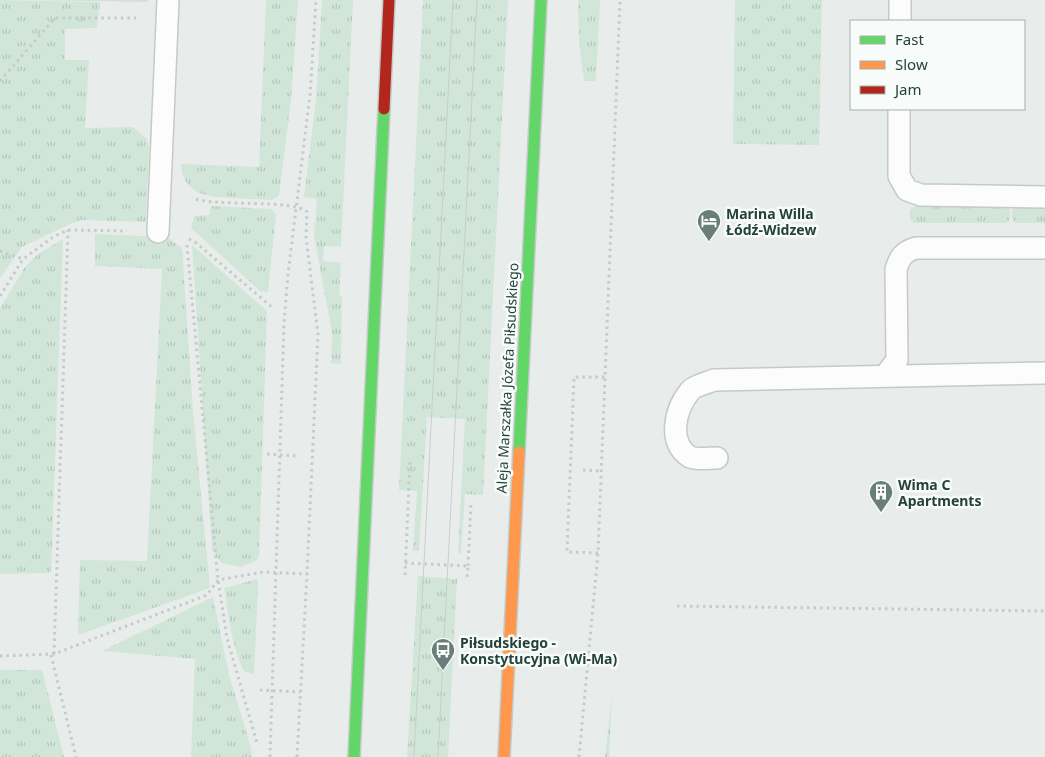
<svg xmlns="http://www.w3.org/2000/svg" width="1045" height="757" font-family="'Noto Sans',sans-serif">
  <defs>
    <pattern id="grass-tufts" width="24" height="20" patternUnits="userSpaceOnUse" patternTransform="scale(1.25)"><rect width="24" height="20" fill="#d1e6d8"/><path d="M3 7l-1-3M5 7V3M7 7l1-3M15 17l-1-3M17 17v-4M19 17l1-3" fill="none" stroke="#b3c6ba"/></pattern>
  </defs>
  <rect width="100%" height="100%" fill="#e8edeb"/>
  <path fill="#d6dedb" d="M 26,0 L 148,0 L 148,2 Z"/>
  <path fill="url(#grass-tufts)" d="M 0,0 L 100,2 L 97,28 L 65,29 L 65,60 L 89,60 L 85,128 L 133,127 L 147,139 L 149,149 L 146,222 L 81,220 L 70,224 L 22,247 L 0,278 Z
    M 266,0 L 298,0 L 291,101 L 279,195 L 272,200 C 259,199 246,199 233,198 C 207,197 183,195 181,164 L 259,167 Z
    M 322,0 L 353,0 L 341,247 L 324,246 L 323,261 L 341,263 L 339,295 L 342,296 L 341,364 L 331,363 L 332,333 L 314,236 L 317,199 L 304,197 L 316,100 Z
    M 423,0 L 508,0 L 483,495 L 465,494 L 461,554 L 458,553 L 465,419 L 427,417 L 419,551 L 413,551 L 417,491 L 399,490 Z
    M 578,0 L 600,0 L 596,81 L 584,81 L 579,42 Z
    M 735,0 L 822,0 L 819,145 L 733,144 Z
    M 211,206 L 271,209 L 276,214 L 268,292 L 260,291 L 191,228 L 194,216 L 209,215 Z
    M 915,206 L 1005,206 L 1010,210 L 1010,219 L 1006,223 L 914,223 L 910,219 L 910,210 Z
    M 1017,206 L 1045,206 L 1045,223 L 1016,223 L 1012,219 L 1012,210 Z
    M 95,234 L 167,237 L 182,248 L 193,411 L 210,588 L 78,635 L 80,560 L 147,561 L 162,269 L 95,266 Z
    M 63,239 L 51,573 L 0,574 L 0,308 L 25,267 L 37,255 Z
    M 192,245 L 267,311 L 259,556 L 257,560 L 241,567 L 221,563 L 212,549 Z
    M 418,576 L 457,579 L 448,757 L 407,757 Z
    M 258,579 L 258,587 L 254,675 L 244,671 C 231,646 229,615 224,588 Z
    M 213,597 L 229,675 L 250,744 L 252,757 L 191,757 L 195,659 L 102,651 Z
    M 0,670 L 42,670 L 64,757 L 0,757 Z
    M 612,694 L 609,757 L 605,757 Z"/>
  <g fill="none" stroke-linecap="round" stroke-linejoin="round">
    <g stroke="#c5cac8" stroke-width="24">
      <path id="lane" d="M 900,21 L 900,0
        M 899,109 L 899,176 L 907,190 L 921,195 L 1045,197
        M 158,232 L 168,0
        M 885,376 L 897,360 L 896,269 C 900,257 903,252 916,248 L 1045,248
        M 717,458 C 710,458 697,460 690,457 C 667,443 675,409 690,391 C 694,386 707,383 714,380 L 1045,373"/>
    </g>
    <g stroke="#c3cbc8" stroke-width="14">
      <path id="fast" d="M 519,452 L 541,0
        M 354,757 L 384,109"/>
    </g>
    <g stroke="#c3cbc8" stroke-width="14">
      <path id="slow" d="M 504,757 L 519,452"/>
    </g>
    <g stroke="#c3cbc8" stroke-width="14">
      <path id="jam" d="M 384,109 L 389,0"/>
    </g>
    <path stroke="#c3ccca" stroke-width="3" stroke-dasharray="2.5 4" stroke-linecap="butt" d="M 0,81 L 55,18 L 136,18
      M 189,239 L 195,242 L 273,308
      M 187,245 L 218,580 L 227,638 L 257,743
      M 0,251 L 23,259
      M 0,296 L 23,259 L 53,237 L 68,230 L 127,231
      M 267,454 L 298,456
      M 583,470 L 602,471
      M 598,553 L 567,552 L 574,377 L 605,377
      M 405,563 L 468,566 L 467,579
      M 468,566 L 471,504
      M 405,575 L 410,460
      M 677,606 L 1045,611
      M 54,654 L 68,230
      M 51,655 L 76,757
      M 0,656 L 54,654 L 207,595 L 218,580 L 263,572 L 307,574 L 318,334 L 306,237 L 307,212 C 296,199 214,207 192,198
      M 260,690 L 300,692
      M 270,757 L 284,323 L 288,274 L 310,95 L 316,0
      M 297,757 L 307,574
      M 579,757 L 598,553 L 620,0"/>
    <use href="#lane" stroke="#fcfcfc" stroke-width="21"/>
    <use href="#fast" stroke="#63d668" stroke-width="11"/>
    <use href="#slow" stroke="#ff974d" stroke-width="11"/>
    <use href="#jam" stroke="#b3261e" stroke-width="11"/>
    <path stroke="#c9cdcc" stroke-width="1" d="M 414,757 L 453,0
      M 438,757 L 477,0"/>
  </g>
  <defs>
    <g id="hotel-pin" transform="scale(1.25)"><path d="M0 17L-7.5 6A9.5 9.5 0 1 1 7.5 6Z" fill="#697e78" stroke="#f7fbf9"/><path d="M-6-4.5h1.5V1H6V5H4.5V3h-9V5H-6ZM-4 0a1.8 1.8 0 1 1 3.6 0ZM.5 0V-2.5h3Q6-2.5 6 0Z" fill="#fff"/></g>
    <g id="building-pin" transform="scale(1.25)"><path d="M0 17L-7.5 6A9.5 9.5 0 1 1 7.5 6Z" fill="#697e78" stroke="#f7fbf9"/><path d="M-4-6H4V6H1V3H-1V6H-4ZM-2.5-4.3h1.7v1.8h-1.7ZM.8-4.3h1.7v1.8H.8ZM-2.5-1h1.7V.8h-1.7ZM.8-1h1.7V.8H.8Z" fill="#fff"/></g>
    <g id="bus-pin" transform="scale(1.25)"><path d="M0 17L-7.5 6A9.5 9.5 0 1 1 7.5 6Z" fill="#697e78" stroke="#f7fbf9"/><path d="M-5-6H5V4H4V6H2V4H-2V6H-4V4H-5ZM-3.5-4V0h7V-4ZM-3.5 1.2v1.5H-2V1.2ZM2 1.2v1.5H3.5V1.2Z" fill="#fff"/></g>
  </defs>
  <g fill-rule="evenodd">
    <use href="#hotel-pin" x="709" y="221"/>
    <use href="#building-pin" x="881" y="492"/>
    <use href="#bus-pin" x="443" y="650"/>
  </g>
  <g text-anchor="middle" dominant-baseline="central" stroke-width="5" stroke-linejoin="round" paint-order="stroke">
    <g font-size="14" font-weight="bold" fill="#24423a" stroke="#f7fbf9" text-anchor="start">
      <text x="726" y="213">Marina Willa<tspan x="726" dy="16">Łódź-Widzew</tspan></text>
      <text x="898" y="484">Wima C<tspan x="898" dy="16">Apartments</tspan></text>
      <text x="460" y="642">Piłsudskiego -<tspan x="460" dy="16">Konstytucyjna (Wi-Ma)</tspan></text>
    </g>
    <g font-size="14" fill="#24423a" stroke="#f7fbf9">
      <text transform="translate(507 378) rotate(-87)">Aleja Marszałka Józefa Piłsudskiego</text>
    </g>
  </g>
  <rect x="850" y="20" width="175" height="90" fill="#f7fbf9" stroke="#a3b1ad"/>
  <rect x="860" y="36" width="25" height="8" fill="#63d668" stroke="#a3b1ad"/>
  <text x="895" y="45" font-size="15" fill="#24423a">Fast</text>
  <rect x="860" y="61" width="25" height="8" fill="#ff974d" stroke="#a3b1ad"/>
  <text x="895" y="70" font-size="15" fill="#24423a">Slow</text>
  <rect x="860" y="86" width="25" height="8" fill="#b3261e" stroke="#a3b1ad"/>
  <text x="895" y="95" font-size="15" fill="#24423a">Jam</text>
</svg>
